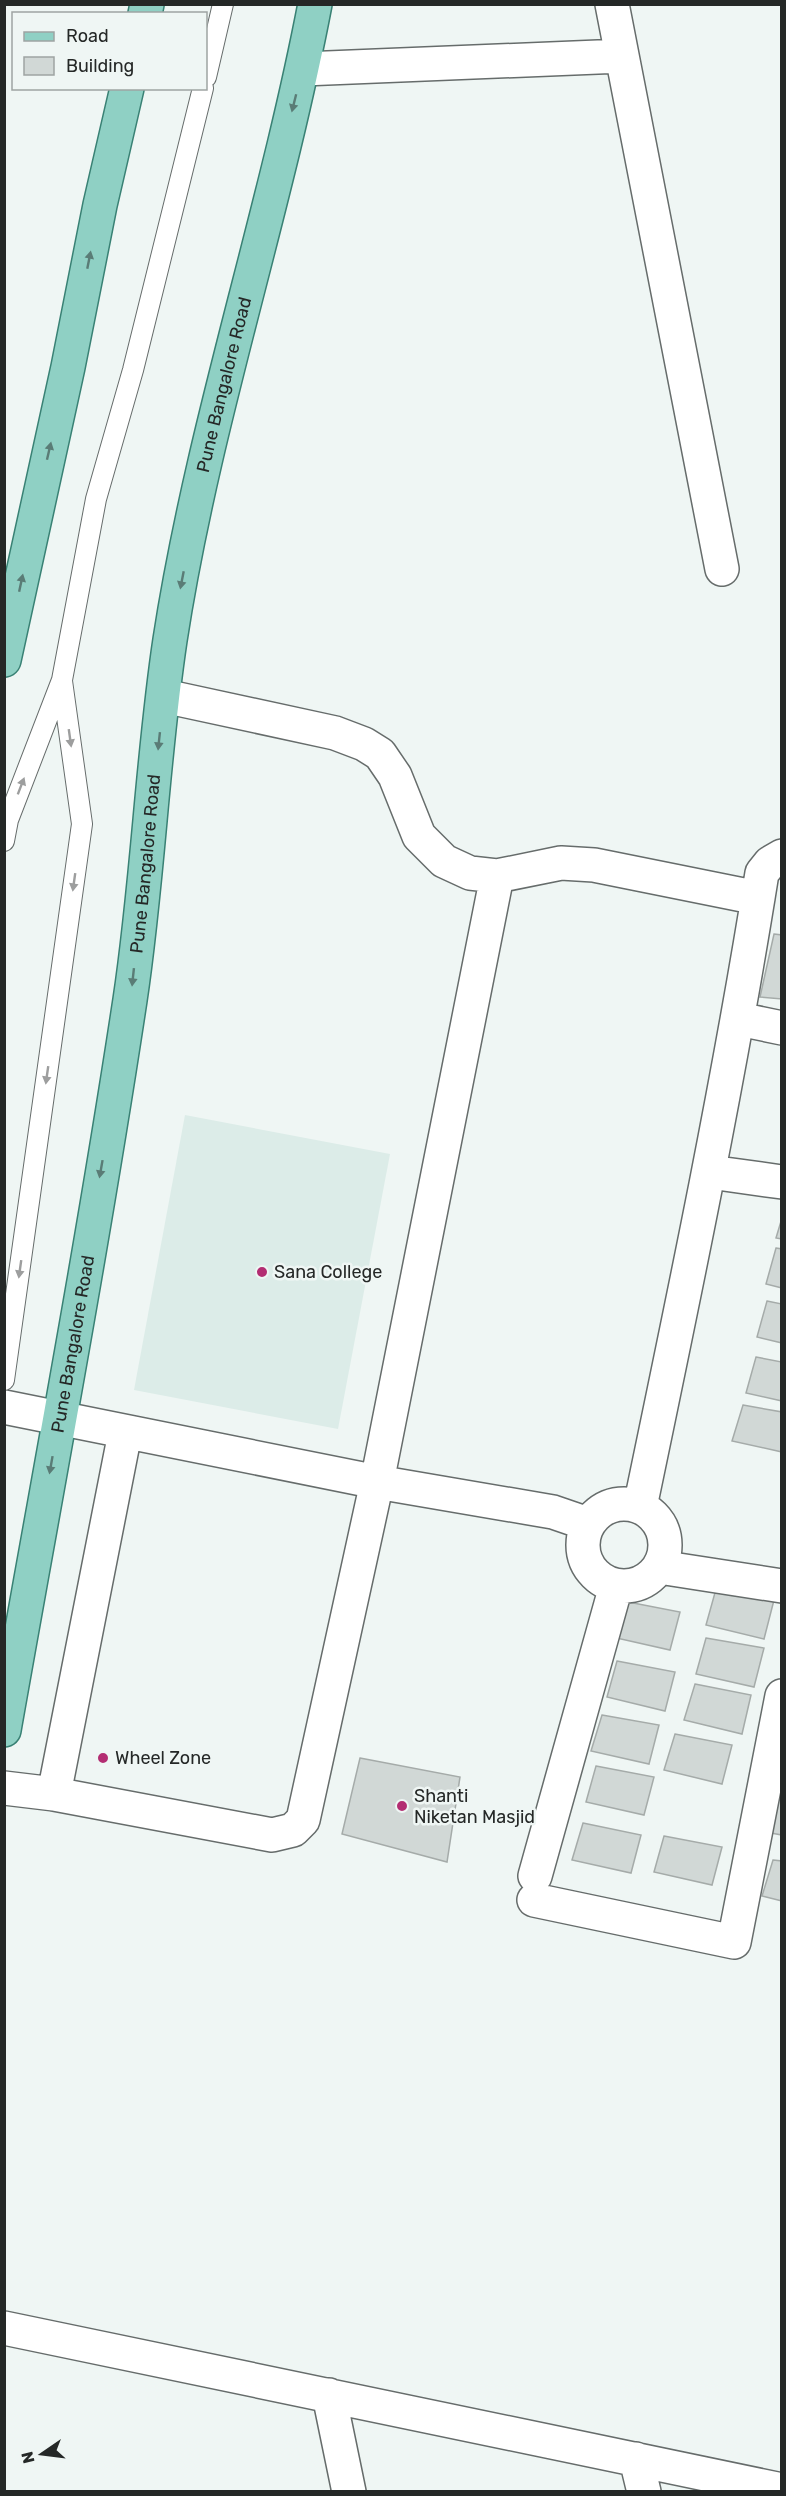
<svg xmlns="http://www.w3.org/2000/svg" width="786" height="2496" font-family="Rubik,sans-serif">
  <rect width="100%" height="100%" fill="#eff6f4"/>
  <path fill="#dcece8" d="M 185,1115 L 390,1154 L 338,1429 L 134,1390 Z"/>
  <path fill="#d1d8d6" stroke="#a5aba9" stroke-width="1.5" d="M 774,934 L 782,935 L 782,999 L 760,997 Z
    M 782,1218 L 782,1239 L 776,1238 Z
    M 776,1248 L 782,1249 L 782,1288 L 766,1284 Z
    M 767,1301 L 782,1304 L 782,1343 L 757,1337 Z
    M 756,1357 L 782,1362 L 782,1401 L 746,1393 Z
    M 743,1405 L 782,1412 L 782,1452 L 732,1441 Z
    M 716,1589 L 774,1600 L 764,1639 L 706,1625 Z
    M 623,1601 L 680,1612 L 670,1650 L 612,1637 Z
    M 706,1638 L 764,1648 L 754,1687 L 696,1674 Z
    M 617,1661 L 675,1672 L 665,1711 L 607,1697 Z
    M 695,1684 L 751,1695 L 742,1734 L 684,1720 Z
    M 602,1715 L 659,1725 L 649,1764 L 591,1751 Z
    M 675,1734 L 732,1745 L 722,1784 L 664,1770 Z
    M 360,1758 L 460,1777 L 447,1862 L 342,1834 Z
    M 596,1766 L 654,1777 L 644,1815 L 586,1802 Z
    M 776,1795 L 782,1796 L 782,1835 L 765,1832 Z
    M 583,1823 L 641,1835 L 631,1873 L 572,1860 Z
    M 664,1836 L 722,1847 L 712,1885 L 654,1872 Z
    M 773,1860 L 782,1861 L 782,1901 L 762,1896 Z"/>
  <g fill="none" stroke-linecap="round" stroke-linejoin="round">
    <g stroke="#666c6b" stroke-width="22">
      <path id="lane" d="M 206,77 L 223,4
        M 4,841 L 8,820 L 62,680 L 96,499 L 133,370 L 203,88
        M 4,1380 L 82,824 L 62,681"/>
    </g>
    <g stroke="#666c6b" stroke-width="36">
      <path id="street" d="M 612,4 L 722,569
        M 303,69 L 622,56
        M 164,696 L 335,733 L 364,744 L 380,754 L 395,776 L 419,836 L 444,861 L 470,873 L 497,876 L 561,863 L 594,865 L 758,898
        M 739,1019 L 782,1028
        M 710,1172 L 782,1182
        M 4,1407 L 377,1482 L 553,1512 L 588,1524
        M583 1545a41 41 0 1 1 82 0a41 41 0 1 1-82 0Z
        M 640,1507 C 684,1296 728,1086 762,873 L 770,863 L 782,856
        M 659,1567 L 782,1586
        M 4,1788 L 54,1794 L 272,1835 L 293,1830 L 303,1820 L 377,1482 L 497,876
        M 54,1794 L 125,1433
        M 535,1876 L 616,1586
        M 534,1900 L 734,1942 L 782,1696
        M 4,2328 L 782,2490
        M 329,2395 L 349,2492
        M 636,2459 L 644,2492"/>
    </g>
    <g stroke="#398174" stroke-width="36">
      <g id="primary">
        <path d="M 145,14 L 147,4"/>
        <path d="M 4,660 L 68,367 L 100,205 L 127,88"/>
        <path id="s1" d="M 4,1730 C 47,1487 93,1244 130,1000 C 148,881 152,760 170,640 C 203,425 274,218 315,4"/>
      </g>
    </g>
    <use href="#lane" stroke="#fff" stroke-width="20"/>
    <use href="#street" stroke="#fff" stroke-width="33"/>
    <use href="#primary" stroke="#8fd0c4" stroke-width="33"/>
  </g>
  <defs><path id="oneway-solid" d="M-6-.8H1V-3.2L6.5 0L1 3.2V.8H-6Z" transform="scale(1.5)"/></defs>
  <g fill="#5a7c76">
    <use href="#oneway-solid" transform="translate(294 103) rotate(104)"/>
    <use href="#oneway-solid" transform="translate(89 260) rotate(-79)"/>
    <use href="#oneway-solid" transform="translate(49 451) rotate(-77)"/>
    <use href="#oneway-solid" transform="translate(182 580) rotate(101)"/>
    <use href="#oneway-solid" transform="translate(21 583) rotate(-78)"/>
    <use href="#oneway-solid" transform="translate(159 741) rotate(96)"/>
    <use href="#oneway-solid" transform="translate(133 977) rotate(96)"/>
    <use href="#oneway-solid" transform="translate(101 1169) rotate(100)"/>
    <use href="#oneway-solid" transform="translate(51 1465) rotate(100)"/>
  </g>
  <g fill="#9d9e9e">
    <use href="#oneway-solid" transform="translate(70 738) rotate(82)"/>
    <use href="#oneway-solid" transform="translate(21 786) rotate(-69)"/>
    <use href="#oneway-solid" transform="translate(74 882) rotate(98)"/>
    <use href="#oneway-solid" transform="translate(47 1075) rotate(98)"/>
    <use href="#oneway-solid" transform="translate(20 1269) rotate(98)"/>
  </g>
  <g fill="#b32d72" stroke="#eff6f4" stroke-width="2">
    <circle cx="262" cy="1272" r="6"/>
    <circle cx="103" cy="1758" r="6"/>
    <circle cx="402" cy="1806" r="6"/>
  </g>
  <g text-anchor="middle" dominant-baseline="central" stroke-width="5" stroke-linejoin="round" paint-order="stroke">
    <g font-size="18" fill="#252827" stroke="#eff6f4">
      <text stroke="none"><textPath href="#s1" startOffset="1364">Pune Bangalore Road</textPath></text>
      <text stroke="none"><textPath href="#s1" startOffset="878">Pune Bangalore Road</textPath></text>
      <text stroke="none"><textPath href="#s1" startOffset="392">Pune Bangalore Road</textPath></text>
    </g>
    <g font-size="18" fill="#252827" stroke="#eff6f4" text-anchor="start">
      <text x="274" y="1272">Sana College</text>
      <text x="115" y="1758">Wheel Zone</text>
      <text x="414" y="1796">Shanti<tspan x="414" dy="21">Niketan Masjid</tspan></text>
    </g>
  </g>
  <rect width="786" height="2496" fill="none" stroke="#252827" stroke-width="12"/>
  <rect x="12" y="12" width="195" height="78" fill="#eff6f4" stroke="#9ea4a2" stroke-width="1.5"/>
  <rect x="24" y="32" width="30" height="9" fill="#8fd0c4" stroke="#9ea4a2" stroke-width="1.5"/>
  <text x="66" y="42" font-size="18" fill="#252827">Road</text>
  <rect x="24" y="57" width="30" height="18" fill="#d1d8d6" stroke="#9ea4a2" stroke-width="1.5"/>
  <text x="66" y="72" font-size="18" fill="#252827">Building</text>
  <g transform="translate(42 2454) rotate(256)" stroke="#eff6f4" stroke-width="4.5" paint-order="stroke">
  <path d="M0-4.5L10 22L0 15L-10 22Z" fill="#252827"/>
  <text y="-9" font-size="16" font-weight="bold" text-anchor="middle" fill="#252827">N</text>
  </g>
</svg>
